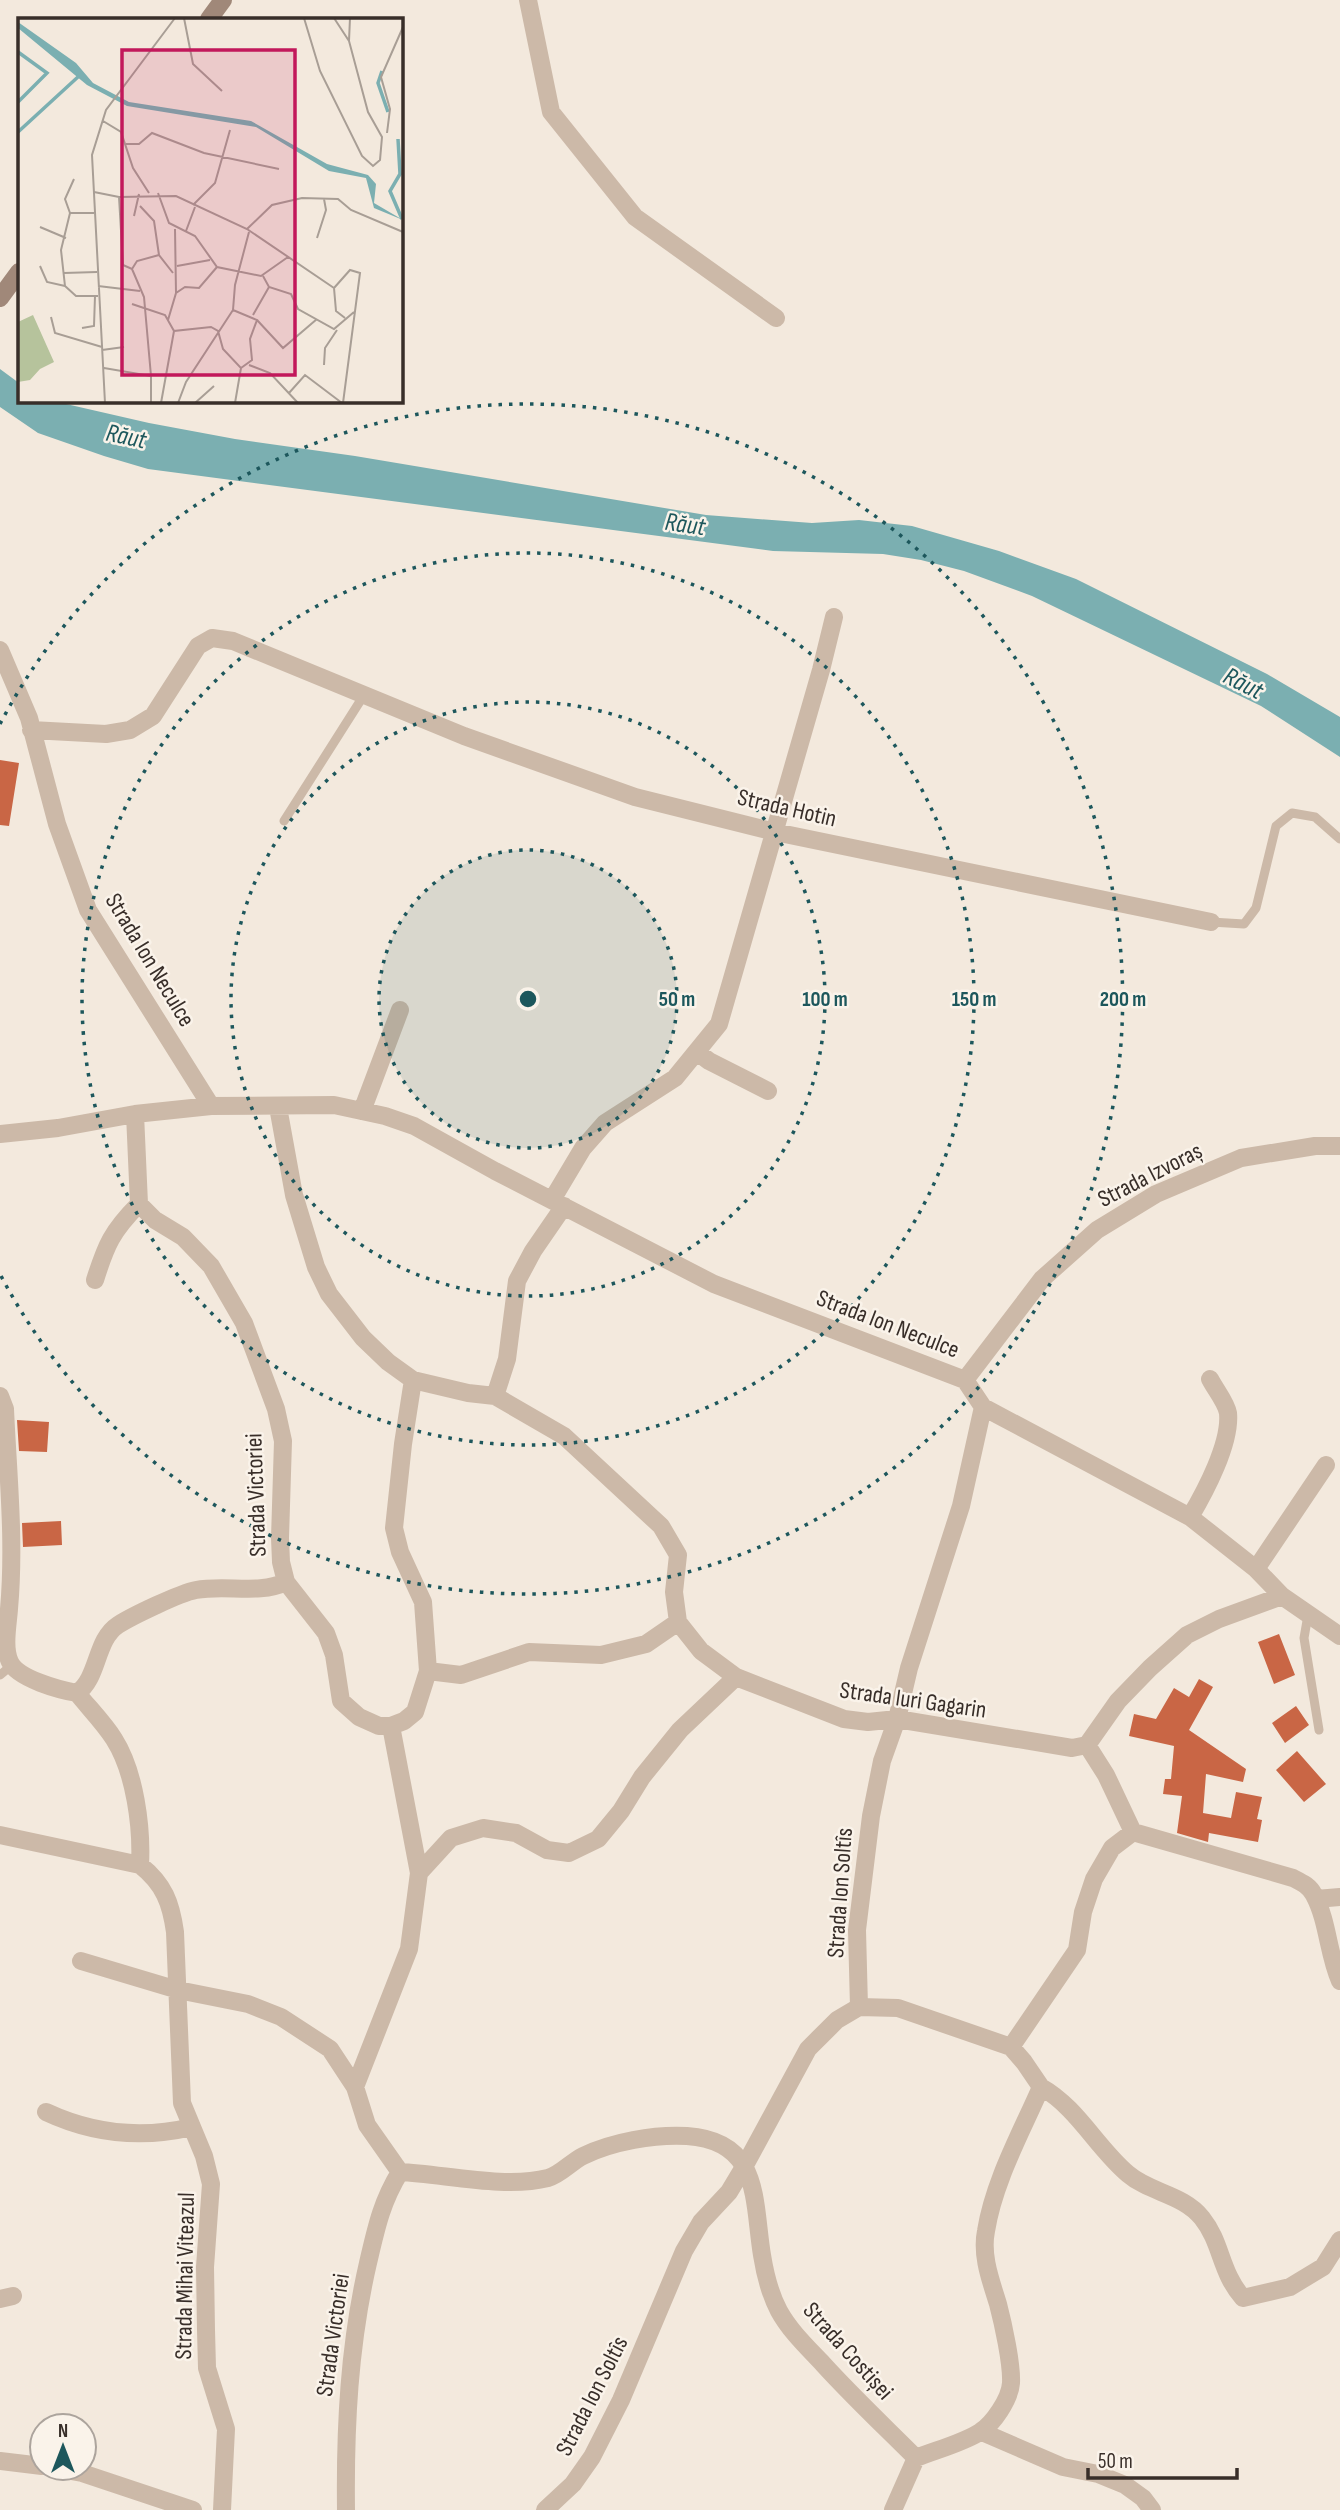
<svg xmlns="http://www.w3.org/2000/svg" width="1340" height="2510" font-family="'Sofia Sans Condensed',sans-serif">
  <rect width="100%" height="100%" fill="#f3e9dd"/>
  <path fill="#7bafb1" d="M 0,369 L 19,383 L 19,401 L 53,401 L 149,423 L 235,439 L 355,456 L 706,515 L 812,523 L 859,520 L 912,526 L 999,551 L 1076,579 L 1267,674 L 1340,717 L 1340,757 L 1261,706 L 1032,596 L 964,571 L 921,560 L 883,554 L 773,551 L 148,469 L 104,456 L 38,433 L 0,407 Z"/>
  <path fill="#c96645" d="M 0,760 L 19,763 L 9,826 L 0,825 Z
    M 17,1420 L 49,1422 L 47,1452 L 19,1451 Z
    M 61,1521 L 62,1545 L 23,1547 L 22,1523 Z
    M 1279,1634 L 1295,1675 L 1274,1684 L 1258,1642 Z
    M 1199,1679 L 1213,1687 L 1189,1730 L 1246,1769 L 1243,1782 L 1206,1774 L 1203,1813 L 1231,1818 L 1236,1792 L 1262,1797 L 1257,1819 L 1262,1820 L 1258,1842 L 1209,1833 L 1208,1842 L 1177,1833 L 1182,1796 L 1163,1794 L 1165,1779 L 1171,1779 L 1174,1746 L 1129,1736 L 1134,1714 L 1156,1719 L 1174,1688 L 1189,1697 Z
    M 1296,1706 L 1309,1725 L 1285,1743 L 1272,1723 Z
    M 1297,1751 L 1326,1784 L 1304,1802 L 1276,1770 Z"/>
  <g fill="none" stroke-linecap="round" stroke-linejoin="round">
    <path stroke="#ccb9a8" stroke-width="9" d="M 284,821 L 364,695
      M 1211,922 L 1244,924 L 1256,908 L 1276,826 L 1292,813 L 1315,817 L 1340,839
      M 1308,1615 L 1304,1638 L 1319,1730
      M 0,1675 L 12,1665"/>
    <path stroke="#ccb9a8" stroke-width="18" d="M 528,0 L 551,112 L 635,217 L 776,318
      M 0,650 L 29,718 L 57,824 L 88,910 L 211,1106
      M 31,730 L 106,734 L 130,730 L 153,716 L 198,646 L 212,638 L 233,641 L 464,736 L 635,797 L 775,832 L 1211,922
      M 697,1052 L 709,1061 L 768,1091
      M 278,1107 L 294,1195 L 316,1267 L 329,1294 L 363,1338 L 388,1362 L 413,1380 L 468,1393 L 495,1396 L 564,1436 L 661,1526 L 678,1555 L 674,1592 L 678,1622 L 701,1651 L 736,1677 L 844,1719 L 868,1722 L 897,1719 L 1072,1748 L 1087,1745 L 1118,1701 L 1150,1668 L 1187,1635 L 1219,1619 L 1282,1596
      M 362,1111 L 400,1010
      M 0,1134 L 58,1128 L 135,1114 L 211,1106 L 334,1105 L 385,1116 L 414,1126 L 495,1171 L 714,1284 L 965,1380 L 983,1407 L 1190,1517 L 1256,1569 L 1282,1596 L 1340,1636
      M 552,1200 L 583,1148 L 605,1123 L 675,1078 L 719,1024 L 821,670 L 834,617
      M 139,1204 L 155,1220 L 183,1237 L 211,1266 L 244,1323 L 276,1409 L 283,1441 L 280,1538 L 281,1562 L 286,1582 L 326,1633 L 334,1655 L 341,1701 L 359,1717 L 379,1726 L 391,1726
      M 95,1280 C 106,1245 112,1231 139,1204 L 135,1114
      M 965,1380 L 1042,1279 L 1097,1230 L 1156,1194 L 1241,1158 L 1315,1146 L 1340,1146
      M 0,1396 L 5,1409 C 8,1476 15,1542 9,1609 C 8,1624 3,1648 10,1662 C 18,1679 60,1690 77,1693 C 99,1678 95,1640 118,1625 C 132,1616 180,1593 196,1590 C 226,1584 258,1595 286,1582
      M 495,1396 L 507,1359 L 517,1281 L 533,1251 L 564,1206
      M 1190,1517 C 1205,1492 1231,1443 1228,1413 C 1226,1402 1215,1389 1210,1379
      M 1256,1569 L 1326,1465
      M 428,1671 L 461,1675 L 529,1652 L 601,1655 L 646,1644 L 678,1622
      M 77,1693 C 89,1708 104,1723 114,1739 C 135,1772 142,1827 140,1865
      M 1087,1745 L 1106,1775 L 1133,1832 L 1293,1878 C 1301,1882 1310,1886 1314,1895 C 1328,1921 1328,1954 1340,1981
      M 0,1835 L 140,1865 C 164,1884 171,1903 175,1932 L 182,2103 L 204,2156 L 211,2184 L 205,2267 L 206,2330 L 207,2368 L 226,2429 L 222,2510
      M 419,1873 L 451,1838 L 483,1828 L 516,1833 L 547,1850 L 569,1853 L 598,1839 L 621,1811 L 642,1777 L 680,1730 L 736,1677
      M 1316,1899 L 1340,1897
      M 81,1961 L 178,1990 L 248,2004 L 281,2017 L 330,2049 L 355,2087 L 367,2125 L 400,2172
      M 859,2007 L 898,2008 L 1011,2047 L 1024,2062 L 1041,2087 C 1021,2133 994,2181 986,2231 C 981,2256 991,2281 998,2304 C 1003,2323 1012,2364 1011,2383 C 1010,2399 993,2424 980,2432 C 963,2443 936,2450 916,2458
      M 1011,2047 L 1077,1950 L 1083,1912 L 1094,1879 L 1112,1848 L 1133,1832
      M 355,2087 L 409,1949 L 419,1873 L 391,1726 L 404,1721 L 415,1712 L 428,1671 L 423,1602 L 400,1552 L 394,1528 L 403,1444 L 413,1380
      M 1041,2087 C 1077,2107 1097,2148 1128,2174 C 1150,2193 1183,2194 1202,2218 C 1222,2243 1220,2272 1243,2298 L 1290,2287 L 1323,2267 L 1340,2240
      M 46,2112 C 93,2134 141,2139 192,2127
      M 0,2299 L 13,2296
      M 982,2432 L 1063,2467 L 1098,2474 L 1125,2485 L 1143,2498 L 1152,2510
      M 0,2461 L 42,2466
      M 55,2468 L 82,2473 L 193,2510
      M 346,2510 C 345,2427 349,2345 368,2263 C 376,2229 381,2203 400,2172 C 444,2174 505,2189 548,2178 C 560,2175 571,2162 583,2156 C 611,2142 655,2134 687,2136 C 761,2141 753,2200 762,2255 C 765,2274 770,2294 779,2311 C 790,2331 807,2347 823,2364 C 853,2397 885,2427 916,2458 L 893,2510
      M 545,2510 L 573,2484 L 592,2457 L 621,2400 L 684,2251 L 701,2222 L 729,2192 L 744,2167 L 808,2049 L 837,2020 L 859,2007 L 857,1930 L 871,1816 L 882,1761 L 897,1719 L 909,1668 L 961,1506 L 983,1407"/>
    <path stroke="#a08879" stroke-width="18" d="M 209,19 L 223,0
      M 0,298 L 19,272"/>
  </g>
  <circle cx="528" cy="999" r="149" fill="#1d575c" fill-opacity=".12"/>
  <g fill="none" stroke="#1d575c" stroke-width="3.5" stroke-dasharray="3.5 7">
    <circle cx="528" cy="999" r="149"/>
    <circle cx="528" cy="999" r="297"/>
    <circle cx="528" cy="999" r="446"/>
    <path d="M0 724A595 595 0 1 1 0 1274"/>
  </g>
  <g text-anchor="middle" dominant-baseline="central" stroke-width="5" stroke-linejoin="round" paint-order="stroke">
    <g font-size="24" fill="#382e29" stroke="#faf3ea">
      <text transform="translate(787 808) rotate(13)">Strada Hotin</text>
      <text transform="translate(150 960) rotate(59)">Strada Ion Neculce</text>
      <text transform="translate(1150 1175) rotate(-27)">Strada Izvoraș</text>
      <text transform="translate(888 1324) rotate(21)">Strada Ion Neculce</text>
      <text transform="translate(256 1495) rotate(-92)">Strada Victoriei</text>
      <text transform="translate(913 1700) rotate(8)">Strada Iuri Gagarin</text>
      <text transform="translate(840 1893) rotate(-86)">Strada Ion Soltîs</text>
      <text transform="translate(185 2276) rotate(-89)">Strada Mihai Viteazul</text>
      <text transform="translate(333 2335) rotate(-82)">Strada Victoriei</text>
      <text transform="translate(848 2351) rotate(48)">Strada Costișei</text>
      <text transform="translate(592 2396) rotate(-63)">Strada Ion Soltîs</text>
    </g>
    <g font-size="26" font-style="italic" fill="#1d575c" stroke="#faf3ea">
      <text transform="translate(126 437) rotate(12)">Răut</text>
      <text transform="translate(685 525) rotate(8)">Răut</text>
      <text transform="translate(1243 684) rotate(27)">Răut</text>
    </g>
  </g>
  <g transform="translate(18 18)">
    <rect width="385" height="385" fill="#f3e9dd"/>
    <path d="M 15,297 L 36,344 L 22,351 L 12,362 L 0,364 L 0,304 Z" fill="#b6c39c"/>
    <path d="M 0,4 L 58,45 L 75,65 L 111,84 L 233,103 L 309,146 L 350,157 L 358,166 L 356,185 L 385,202 L 356,190 L 348,160 L 311,153 L 238,109 L 109,88 L 69,67 L 0,10 Z" fill="#7bafb1"/>
    <path fill="none" stroke="#7bafb1" stroke-width="3.5" d="M 0,34 L 29,55 L 0,84M 364,53 L 360,65 L 370,94M 0,114 L 61,58M 380,121 L 382,156 L 372,173 L 384,201"/>
    <path fill="none" stroke="#a89e95" stroke-width="2" d="M 166,0 L 175,46 L 204,73M 286,0 L 302,53 L 344,138 L 355,148 L 362,142 L 364,119 L 350,94 L 331,23 L 332,0M 316,0 L 331,23M 85,103 L 103,114 L 115,150 L 131,175M 369,115 L 372,91 L 363,59 L 385,9M 108,126 L 121,126 L 134,115 L 186,135 L 261,151M 56,161 L 47,181 L 52,195 L 43,232 L 47,268 L 58,278 L 80,278M 76,174 L 101,179 L 158,178 L 229,211 L 316,270M 140,175 L 151,205 L 177,218 L 199,249 L 243,258 L 270,239M 101,179 L 105,247 L 114,251 L 119,243 L 141,237M 175,187 L 197,165 L 212,112M 122,188 L 136,203 L 141,237 L 155,255M 52,195 L 76,195M 116,198 L 121,176M 22,209 L 48,220M 229,211 L 254,187 L 284,180 L 320,181 L 333,192 L 385,214M 168,213 L 177,189M 299,220 L 308,192 L 306,181M 22,248 L 29,264 L 47,268M 159,248 L 192,242M 114,251 L 126,279 L 133,358M 46,255 L 79,254M 245,258 L 251,269 L 273,276 L 280,291 L 316,311 L 336,294M 80,268 L 122,273M 316,270 L 332,252 L 342,255 L 325,385M 316,270 L 318,293 L 327,300M 158,275 L 167,269 L 181,270 L 199,249M 114,286 L 147,297 L 156,313M 215,292 L 239,302 L 232,321 L 234,342 L 223,350M 235,297 L 251,269M 33,299 L 37,315 L 84,329M 150,302 L 158,275 L 157,211M 239,302 L 265,330 L 299,301M 64,310 L 76,308 L 77,278M 84,332 L 106,329M 231,347 L 252,355 L 280,385M 306,347 L 307,330 L 319,312M 86,350 L 133,358 L 133,385M 271,375 L 287,357 L 324,385M 87,385 L 74,137 L 88,92 L 157,0M 143,385 L 156,313 L 193,309 L 200,313 L 205,331 L 223,350 L 217,385M 160,385 L 168,364 L 215,292 L 217,267 L 231,214M 177,385 L 196,368"/>
    <path fill="#c2185b" fill-opacity="0.15" stroke="#c2185b" stroke-width="3.5" d="M 104,32 L 277,32 L 277,357 L 104,357 Z"/>
    <rect width="385" height="385" fill="none" stroke="#382e29" stroke-width="3.5"/>
  </g>
  <circle cx="528" cy="999" r="10" fill="#1d575c" stroke="#faf3ea" stroke-width="3.5"/>
  <g font-size="21" text-anchor="middle" font-weight="bold" fill="#1d575c" stroke="#faf3ea" stroke-width="5" stroke-linejoin="round" paint-order="stroke">
    <text x="677" y="1006">50 m</text>
    <text x="825" y="1006">100 m</text>
    <text x="974" y="1006">150 m</text>
    <text x="1123" y="1006">200 m</text>
  </g>
  <g transform="translate(63 2447)"><circle r="33" fill="#faf3ea" stroke="#aca49d" stroke-width="2"/>
  <path d="M0-5L12 26L0 18L-12 26Z" fill="#1d575c"/>
  <text y="-10" font-size="19" font-weight="bold" text-anchor="middle" fill="#382e29">N</text>
  </g>
  <path d="M1088 2468v10h149v-10" fill="none" stroke="#382e29" stroke-width="3.5"/>
  <text x="1098" y="2468" font-size="21" fill="#382e29" stroke="#faf3ea" stroke-width="5" paint-order="stroke">50 m</text>
</svg>
